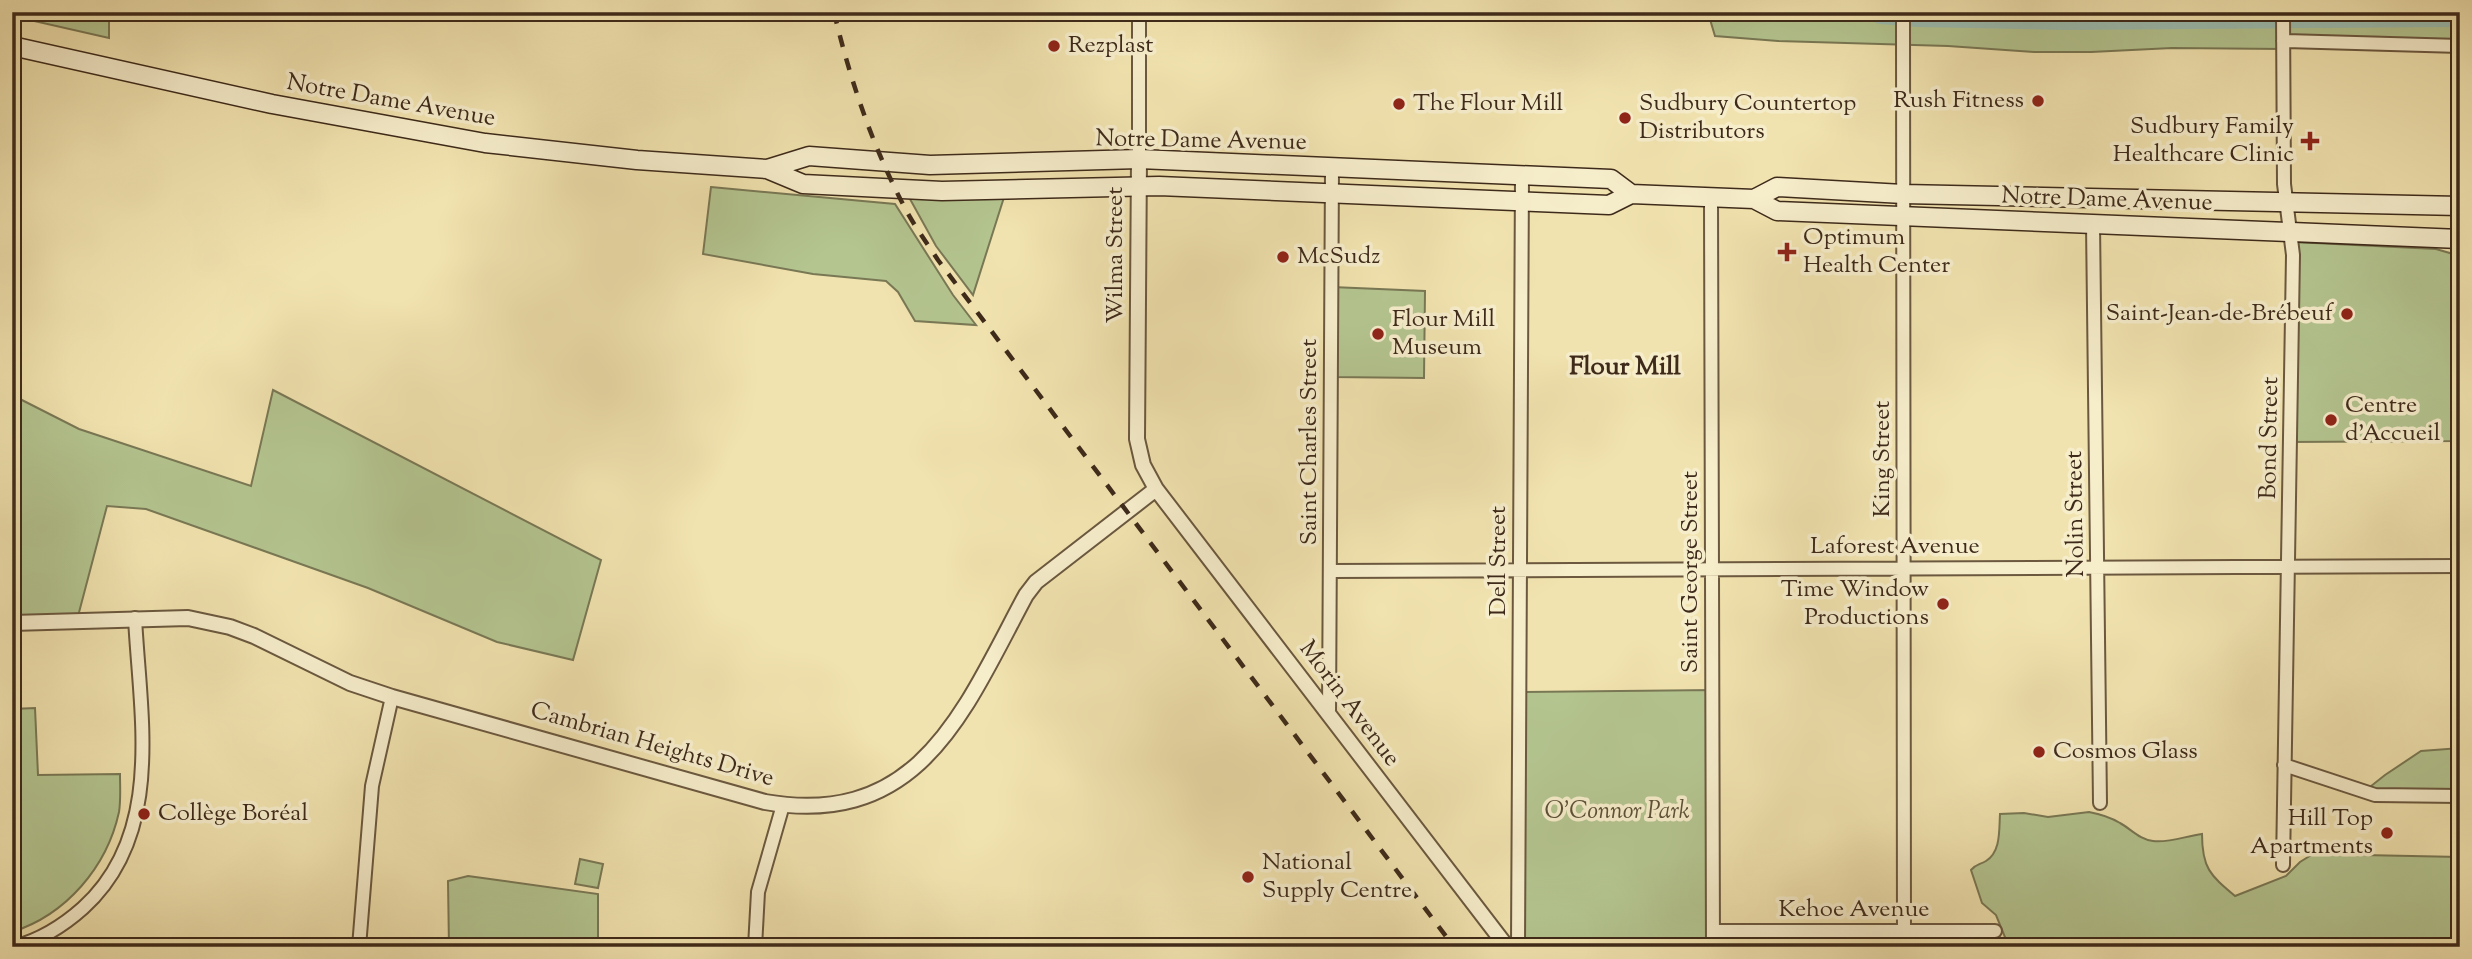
<svg xmlns="http://www.w3.org/2000/svg" width="2472" height="959" font-family="'Sorts Mill Goudy',serif">
  <rect width="100%" height="100%" fill="#f1e3af"/>
  <filter id="stains"><feTurbulence type="fractalNoise" baseFrequency=".00286" numOctaves="4"/><feColorMatrix values="0 0 0 0 .2 0 0 0 0 .09 0 0 0 0 .02 0 0 0 .5 -.17"/></filter>
  <radialGradient id="worn" r=".72"><stop offset=".6" stop-color="#630" stop-opacity="0"/><stop offset="1" stop-color="#630" stop-opacity=".3"/></radialGradient>
  <path fill="#b4c590" stroke="#797855" stroke-width="2" d="M 12,12 L 109,12 L 109,38 L 12,16 Z
    M 1695,12 L 2460,12 L 2460,47 L 2284,42 L 2283,49 L 2172,48 L 2091,52 L 2034,52 L 1948,46 L 1778,41 L 1715,36 L 1709,16 Z
    M 711,187 L 895,204 L 953,295 L 976,325 L 915,321 L 898,292 L 886,281 L 813,274 L 703,254 Z
    M 905,190 L 1006,191 L 973,295 L 936,246 Z
    M 2294,242 L 2436,249 L 2453,254 L 2460,262 L 2460,441 L 2290,442 Z
    M 1332,287 L 1425,291 L 1424,378 L 1332,377 Z
    M 273,390 L 601,560 L 573,660 L 497,642 L 368,588 L 146,509 L 107,506 L 77,620 L 12,622 L 12,395 L 79,429 L 251,486 Z
    M 1714,690 L 1714,947 L 1519,947 L 1521,692 Z
    M 35,708 L 38,775 L 120,774 C 120,786 121,800 119,812 C 107,867 66,915 12,932 L 12,709 Z
    M 2460,748 L 2460,794 L 2366,790 L 2385,775 L 2421,751 Z
    M 2089,812 C 2100,814 2110,817 2120,823 C 2131,829 2140,840 2153,841 C 2169,843 2186,836 2202,834 C 2202,868 2210,875 2235,896 L 2286,876 L 2300,862 L 2313,854 L 2460,857 L 2460,947 L 2009,947 L 1996,915 L 1982,903 L 1971,870 C 1976,864 1979,865 1986,861 C 2001,852 1999,830 2000,814 L 2024,813 L 2048,817 Z
    M 580,859 L 603,864 L 598,888 L 575,884 Z
    M 468,876 L 598,894 L 598,947 L 449,947 L 448,881 Z"/>
  <g fill="none" stroke-linecap="round" stroke-linejoin="round">
    <path stroke="#9bbdb0" stroke-width="24" d="M 1881,12 L 1918,15 L 2066,18 L 2460,15"/>
    <g stroke="#6b583f" stroke-width="16">
      <path id="minor" d="M 1903,12 L 1904,947
        M 2283,12 L 2284,184 L 2293,255 L 2283,865
        M 1139,18 L 1139,159
        M 2283,41 L 2460,46
        M 1711,198 L 1713,947
        M 2093,224 L 2100,803
        M 1330,571 L 2460,566
        M 1329,715 L 1332,169
        M 2284,765 L 2375,795 L 2460,796
        M 1713,931 L 1995,931
        M 14,947 C 40,940 64,925 83,908 C 165,834 140,716 135,618
        M 359,947 L 372,786 L 392,697
        M 755,947 L 758,892 L 783,805
        M 1518,947 L 1522,175"/>
    </g>
    <g stroke="#6b583f" stroke-width="18">
      <path id="tertiary" d="M 1139,159 L 1137,439 L 1143,465 L 1156,489 L 1507,947
        M 12,623 L 188,618 L 230,627 L 254,636 L 350,683 L 392,697 L 765,802 C 921,829 965,708 1026,595 L 1036,582 L 1156,489"/>
    </g>
    <g stroke="#3e2a1a" stroke-width="21">
      <path id="secondary" d="M 12,46 L 272,104 L 485,143 L 637,160 L 767,169 L 803,184 L 942,191 L 1159,186 L 1609,205 L 1631,194 L 1754,199 L 1777,211 L 2460,239
        M 767,169 L 809,156 L 930,165 L 1139,159 L 1611,179 L 1631,194
        M 1754,199 L 1777,187 L 1903,194 L 2460,206"/>
    </g>
    <use href="#minor" stroke="#f6edcb" stroke-width="12"/>
    <use href="#tertiary" stroke="#f6edcb" stroke-width="14"/>
    <use href="#secondary" stroke="#f6edcb" stroke-width="18"/>
    <path stroke="#3e2a1a" stroke-width="4.5" stroke-dasharray="12 12" stroke-linecap="butt" d="M 834,12 C 850,80 873,148 906,210 C 915,227 927,243 938,260 L 1454,947"/>
  </g>
  <g fill="#8f2418" stroke="#f6edcb" stroke-width="2.5">
    <circle cx="1054" cy="46" r="7"/>
    <circle cx="2038" cy="101" r="7"/>
    <circle cx="1399" cy="104" r="7"/>
    <circle cx="1625" cy="118" r="7"/>
    <path d="M2306.5 130.5h7v7h7v7h-7v7h-7v-7h-7v-7h7z"/>
    <path d="M1783.5 241.5h7v7h7v7h-7v7h-7v-7h-7v-7h7z"/>
    <circle cx="1283" cy="257" r="7"/>
    <circle cx="2347" cy="314" r="7"/>
    <circle cx="1378" cy="334" r="7"/>
    <circle cx="2331" cy="420" r="7"/>
    <circle cx="1943" cy="604" r="7"/>
    <circle cx="2039" cy="752" r="7"/>
    <circle cx="144" cy="814" r="7"/>
    <circle cx="2387" cy="833" r="7"/>
    <circle cx="1248" cy="877" r="7"/>
  </g>
  <g text-anchor="middle" dominant-baseline="central" stroke-width="7" stroke-linejoin="round" paint-order="stroke">
    <g font-size="24" fill="#3e2a1a" stroke="#f6edcb" text-anchor="start">
      <text x="1068" y="46">Rezplast</text>
      <text x="2024" y="101" text-anchor="end">Rush Fitness</text>
      <text x="1413" y="104">The Flour Mill</text>
      <text x="1639" y="104">Sudbury Countertop<tspan x="1639" dy="28">Distributors</tspan></text>
      <text x="2294" y="127" text-anchor="end">Sudbury Family<tspan x="2294" dy="28">Healthcare Clinic</tspan></text>
      <text x="1803" y="238">Optimum<tspan x="1803" dy="28">Health Center</tspan></text>
      <text x="1297" y="257">McSudz</text>
      <text x="2333" y="314" text-anchor="end">Saint-Jean-de-Brébeuf</text>
      <text x="1392" y="320">Flour Mill<tspan x="1392" dy="28">Museum</tspan></text>
      <text x="2345" y="406">Centre<tspan x="2345" dy="28">d'Accueil</tspan></text>
      <text x="1929" y="590" text-anchor="end">Time Window<tspan x="1929" dy="28">Productions</tspan></text>
      <text x="2053" y="752">Cosmos Glass</text>
      <text x="158" y="814">Collège Boréal</text>
      <text x="2373" y="819" text-anchor="end">Hill Top<tspan x="2373" dy="28">Apartments</tspan></text>
      <text x="1262" y="863">National<tspan x="1262" dy="28">Supply Centre</tspan></text>
    </g>
    <g font-size="24" fill="#3e2a1a" stroke="#f6edcb">
      <text transform="translate(391 101) rotate(10)">Notre Dame Avenue</text>
      <text transform="translate(1201 141) rotate(1)">Notre Dame Avenue</text>
      <text transform="translate(2107 200) rotate(2)">Notre Dame Avenue</text>
      <text transform="translate(1116 255) rotate(-90)">Wilma Street</text>
      <text transform="translate(2270 438) rotate(-89)">Bond Street</text>
      <text transform="translate(1310 442) rotate(-90)">Saint Charles Street</text>
      <text transform="translate(1883 459) rotate(-90)">King Street</text>
      <text transform="translate(2076 514) rotate(-91)">Nolin Street</text>
      <text x="1895" y="547">Laforest Avenue</text>
      <text transform="translate(1499 561) rotate(-90)">Dell Street</text>
      <text transform="translate(1691 572) rotate(-90)">Saint George Street</text>
      <text transform="translate(1349 704) rotate(53)">Morin Avenue</text>
      <text transform="translate(652 745) rotate(16)">Cambrian Heights Drive</text>
      <text x="1854" y="910">Kehoe Avenue</text>
    </g>
    <g font-size="24" font-style="italic" fill="#5c5138" stroke="#f6edcb">
      <text x="1617" y="812">O'Connor Park</text>
    </g>
    <g font-size="26" font-weight="bold" fill="#3e2a1a" stroke="#f6edcb">
      <text x="1625" y="367">Flour Mill</text>
    </g>
  </g>
  <rect width="2472" height="959" fill="none" stroke="#f1e3af" stroke-width="42"/>
  <rect x="14" y="14" width="2444" height="931" fill="none" stroke="#3e2a1a" stroke-width="3.5"/>
  <rect x="21" y="21" width="2430" height="917" fill="none" stroke="#3e2a1a" stroke-width="2"/>
  <rect width="100%" height="100%" filter="url(#stains)"/>
  <rect width="100%" height="100%" fill="url(#worn)"/>
</svg>
